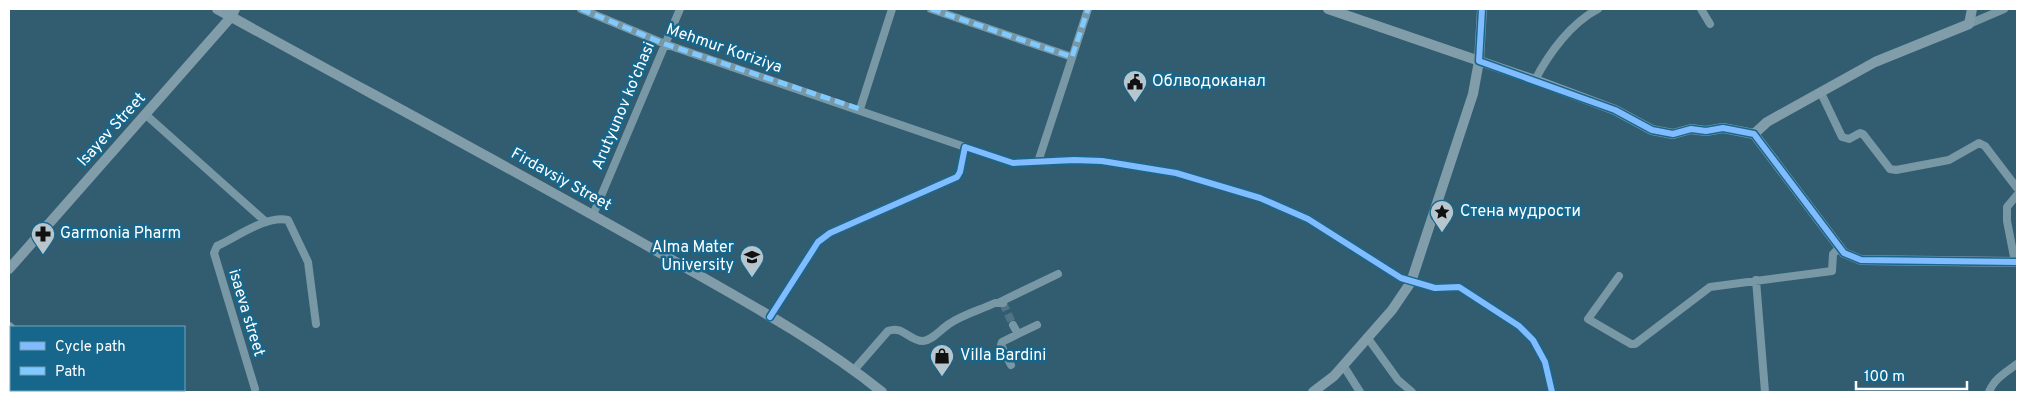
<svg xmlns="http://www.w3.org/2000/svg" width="2026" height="401" font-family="Overpass,sans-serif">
  <rect width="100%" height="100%" fill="#325c70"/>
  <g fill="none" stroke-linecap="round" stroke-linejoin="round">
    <path stroke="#517485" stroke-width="8" stroke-dasharray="8 4" stroke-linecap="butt" d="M 1003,303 L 1013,325"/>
    <path stroke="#7998a5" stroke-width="8" d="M 581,9 L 665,44 L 965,147
      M 931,9 L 1072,57
      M 1701,9 L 1710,24
      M 1969,24 L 2004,9
      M 1535,80 C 1549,53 1571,23 1598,9
      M 1821,93 L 1842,137 L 1849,139 L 1860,133 L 1863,134 L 1890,169 L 1896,170 L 1949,160 L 1979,143 L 1985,146 L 2017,188
      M 860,109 L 892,9
      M 145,114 L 266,222
      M 1038,162 L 1088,9
      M 593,215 L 680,9
      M 2015,262 L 2007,221 L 2007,207 L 2017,195
      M 1619,276 L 1588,319 L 1631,344 L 1635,344 L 1710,287 L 1832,271 L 1833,254 L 1840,247
      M 1756,280 L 1765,392
      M 1000,302 L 1058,274
      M 770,317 L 818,242 L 830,233 L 957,177 L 960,172 L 965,147 L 1013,163 L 1074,160 L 1102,161 L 1176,173 L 1260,198 L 1308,219 L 1401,278 L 1435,288 L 1459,287 L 1519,326 L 1533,340 L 1545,362 L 1552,392
      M 1013,325 L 1018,334 L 1037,325
      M 1367,337 L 1398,380 L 1412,392
      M 1011,365 L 1001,345 L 1002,342 L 1018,334
      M 1343,365 L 1360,392
      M 854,370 L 888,331 C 903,325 909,341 923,341 C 933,340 941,329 949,324 C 962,315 980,310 995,303 L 1003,303
      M 255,389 L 214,253 L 217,246 C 237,237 266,215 288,220 L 308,262 L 316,324
      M 1989,392 C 1994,379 2006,372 2017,364"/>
    <path stroke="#819daa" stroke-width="10" d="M 217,9 C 362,89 509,167 653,249 C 731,294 812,336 882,392
      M 1328,9 L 1535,80 L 1615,110 L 1652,130 L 1673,134 L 1691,129 L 1706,131 L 1723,128 L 1754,134 L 1844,253 L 1861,260 L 2017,262
      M 1969,24 L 1972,9
      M 1754,134 L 1767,122 L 1875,62 L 1969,24
      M 9,269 L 231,17 L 235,9
      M 9,327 L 11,329
      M 85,390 L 88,392
      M 1313,392 L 1334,376 L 1392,310 L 1411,282 L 1473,94 L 1479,61 L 1482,9"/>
    <path stroke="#80caff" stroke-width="5" stroke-dasharray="10 5" stroke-linecap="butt" d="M 581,9 L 665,44 L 860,109
      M 931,9 L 1072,57 L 1088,9"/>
    <g stroke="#17668b" stroke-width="9">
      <path id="cycleway" d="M 1482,9 L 1479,61 L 1615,110 L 1652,130 L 1673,134 L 1691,129 L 1706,131 L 1723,128 L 1754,134 L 1844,253 L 1861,260 L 2017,262
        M 770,317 L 818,242 L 830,233 L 957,177 L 960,172 L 965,147 L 1013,163 L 1074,160 L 1102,161 L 1176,173 L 1260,198 L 1308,219 L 1401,278 L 1435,288 L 1459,287 L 1519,326 L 1533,340 L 1545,362 L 1552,392"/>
    </g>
    <use href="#cycleway" stroke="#80bcff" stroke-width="6"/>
  </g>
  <defs>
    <g id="civic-pin" transform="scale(1.25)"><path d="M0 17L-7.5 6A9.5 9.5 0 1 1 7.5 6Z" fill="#b7c6cd" stroke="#17668b"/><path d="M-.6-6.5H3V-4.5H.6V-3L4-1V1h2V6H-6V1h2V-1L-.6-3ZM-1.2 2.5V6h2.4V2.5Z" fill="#111"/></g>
    <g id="sight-pin" transform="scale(1.25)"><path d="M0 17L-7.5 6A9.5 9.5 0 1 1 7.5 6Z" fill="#b7c6cd" stroke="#17668b"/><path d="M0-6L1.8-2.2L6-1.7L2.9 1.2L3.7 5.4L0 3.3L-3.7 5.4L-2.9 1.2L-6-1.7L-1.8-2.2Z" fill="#111"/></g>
    <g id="pharmacy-pin" transform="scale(1.25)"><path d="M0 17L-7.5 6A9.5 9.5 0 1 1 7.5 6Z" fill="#b7c6cd" stroke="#17668b"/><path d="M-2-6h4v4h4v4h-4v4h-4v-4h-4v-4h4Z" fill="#111"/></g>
    <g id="university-pin" transform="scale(1.25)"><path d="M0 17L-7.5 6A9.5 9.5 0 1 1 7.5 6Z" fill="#b7c6cd" stroke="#17668b"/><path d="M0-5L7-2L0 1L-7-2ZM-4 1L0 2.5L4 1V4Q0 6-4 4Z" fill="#111"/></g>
    <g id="shop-pin" transform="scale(1.25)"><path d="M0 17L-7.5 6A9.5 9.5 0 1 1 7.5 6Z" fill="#b7c6cd" stroke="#17668b"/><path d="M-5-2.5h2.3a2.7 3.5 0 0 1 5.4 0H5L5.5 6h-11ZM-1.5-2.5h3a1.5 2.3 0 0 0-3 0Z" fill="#111"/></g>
  </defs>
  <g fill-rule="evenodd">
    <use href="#civic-pin" x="1135" y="82"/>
    <use href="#sight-pin" x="1442" y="212"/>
    <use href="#pharmacy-pin" x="43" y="234"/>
    <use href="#university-pin" x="752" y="257"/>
    <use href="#shop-pin" x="942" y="356"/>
  </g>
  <g text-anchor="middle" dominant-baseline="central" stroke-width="5" stroke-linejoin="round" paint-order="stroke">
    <g font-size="16" fill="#fff" stroke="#17668b">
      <text transform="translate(724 49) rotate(19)">Mehmur Koriziya</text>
      <text transform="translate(624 106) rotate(-67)">Arutyunov ko'chasi</text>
      <text transform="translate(112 130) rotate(-48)">Isayev Street</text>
      <text transform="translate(561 180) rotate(29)">Firdavsiy Street</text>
      <text transform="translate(246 313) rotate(73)">isaeva street</text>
    </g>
    <g font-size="16" fill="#fff" stroke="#17668b" text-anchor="start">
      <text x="1152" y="82">Облводоканал</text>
      <text x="1460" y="212">Стена мудрости</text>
      <text x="60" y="234">Garmonia Pharm</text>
      <text x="734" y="248" text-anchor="end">Alma Mater<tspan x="734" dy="18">University</tspan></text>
      <text x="960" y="356">Villa Bardini</text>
    </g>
  </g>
  <rect width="2026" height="401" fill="none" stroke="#ffffff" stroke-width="20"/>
  <rect x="10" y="326" width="175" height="65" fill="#17668b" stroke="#74a3b9"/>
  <rect x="20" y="342" width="25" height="8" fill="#80bcff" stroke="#74a3b9"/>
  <text x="55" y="351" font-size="15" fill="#ffffff">Cycle path</text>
  <rect x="20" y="367" width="25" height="8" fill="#80caff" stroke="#74a3b9"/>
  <text x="55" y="376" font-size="15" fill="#ffffff">Path</text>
  <path d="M1856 381v8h111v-8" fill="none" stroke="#ffffff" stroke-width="2.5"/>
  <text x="1864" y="381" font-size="15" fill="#ffffff" stroke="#17668b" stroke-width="4" paint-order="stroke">100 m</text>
</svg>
